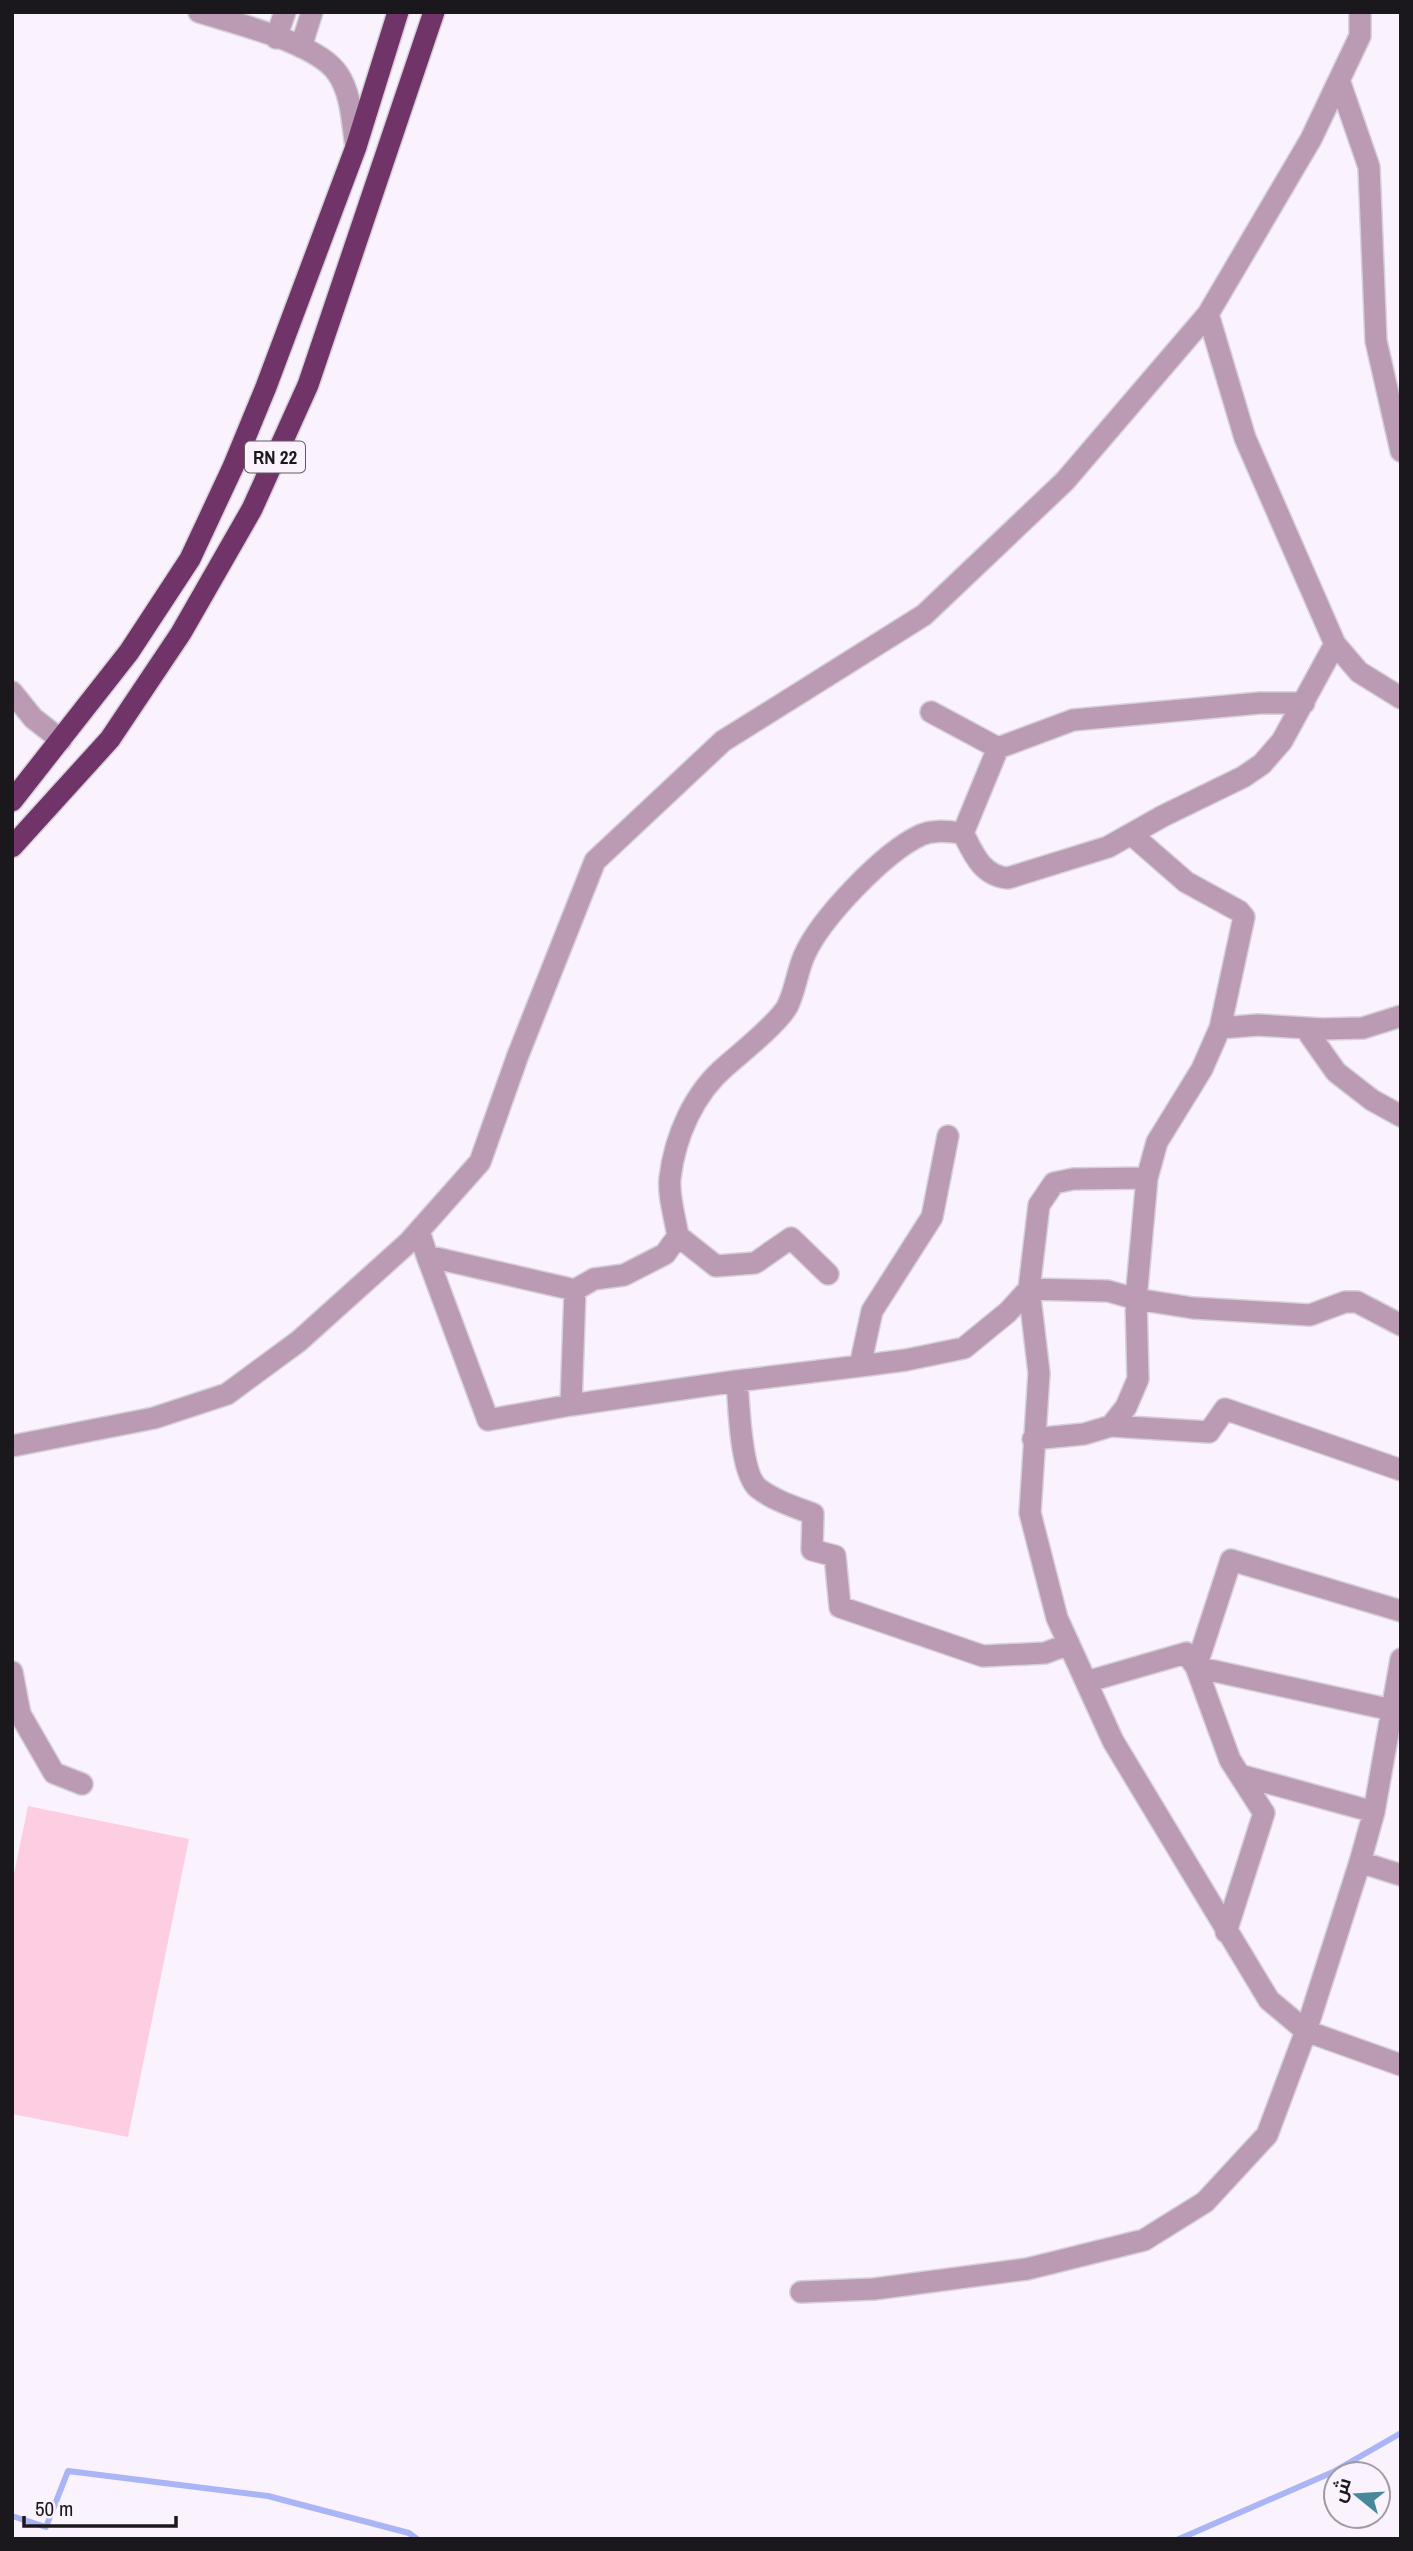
<svg xmlns="http://www.w3.org/2000/svg" width="1413" height="2551" font-family="'Archivo Narrow',Cairo,sans-serif">
  <rect width="100%" height="100%" fill="#faf3fe"/>
  <path fill="#fdcee1" d="M 28,1806 L 189,1839 L 128,2137 L 12,2114 L 12,1883 Z"/>
  <g fill="none" stroke-linecap="round" stroke-linejoin="round">
    <path stroke="#a9b5f4" stroke-width="6" d="M 12,2516 L 46,2527 L 68,2471 L 268,2496 L 409,2533 L 417,2539
      M 1179,2539 L 1333,2472 L 1401,2433"/>
    <g stroke="#d6d0da" stroke-width="24">
      <path id="minor" d="M 199,12 C 234,23 318,43 338,74 C 352,95 352,123 356,147
        M 276,38 L 285,12
        M 301,47 L 312,12
        M 1339,80 L 1369,167 L 1376,341 L 1401,451
        M 1208,314 L 1245,438 L 1335,644 L 1359,672 L 1401,698
        M 12,692 L 33,718 L 61,740
        M 998,748 L 1073,720 L 1260,703 L 1304,703
        M 963,833 C 973,853 982,876 1008,878 L 1108,847 L 1163,816 L 1243,777 L 1262,764 L 1282,741 L 1335,644
        M 1131,834 L 1186,882 L 1239,911 L 1244,917 L 1220,1028
        M 1305,1028 L 1336,1072 L 1372,1100 L 1401,1116
        M 1147,1178 L 1073,1179 L 1054,1183 L 1039,1205 L 1029,1289 L 1039,1373 L 1030,1513 L 1057,1618 L 1113,1741 L 1269,2000 L 1306,2031 L 1401,2065
        M 419,1231 L 427,1256 L 488,1420 L 571,1405 L 575,1290 L 427,1256
        M 678,1236 L 716,1266 L 755,1263 L 791,1238 L 828,1274
        M 575,1290 L 594,1279 L 624,1275 L 665,1254 L 678,1236 C 675,1218 668,1195 670,1178 C 675,1136 694,1093 726,1066 C 742,1052 777,1024 787,1007 C 795,992 797,972 804,956 C 820,919 884,852 921,835 C 934,829 949,832 963,833 L 998,748 L 931,712
        M 860,1366 L 906,1360 L 964,1348 L 1008,1312 L 1029,1289 L 1108,1291 L 1136,1299 L 1193,1308 L 1310,1315 L 1345,1302 L 1357,1302 L 1401,1325
        M 737,1381 L 860,1366 L 872,1311 L 932,1217 L 948,1136
        M 571,1405 L 737,1381 C 739,1404 740,1473 758,1488 C 773,1500 795,1507 813,1514 L 812,1550 L 835,1556 L 840,1607 L 983,1656 L 1045,1653 L 1069,1644
        M 1111,1426 L 1209,1432 L 1225,1409 L 1401,1470
        M 1033,1439 L 1084,1434 L 1111,1426 L 1126,1407 L 1138,1379 L 1136,1299 L 1147,1178 L 1157,1142 L 1202,1069 L 1220,1028 L 1258,1025 L 1322,1029 L 1363,1028 L 1401,1016
        M 12,1446 L 154,1418 L 227,1394 L 299,1341 L 409,1242 L 480,1162 L 518,1055 L 595,861 L 723,741 L 924,615 L 1065,481 L 1208,314 L 1311,139 L 1360,36 L 1360,12
        M 12,1672 L 20,1714 L 54,1773 L 82,1784
        M 1086,1682 L 1186,1653 L 1196,1667 L 1230,1760 L 1264,1813 L 1226,1932
        M 1392,1710 L 1196,1667 L 1231,1560 L 1401,1611
        M 1240,1775 L 1374,1812
        M 1360,1862 L 1401,1875
        M 801,2292 L 874,2289 L 1027,2269 L 1144,2240 L 1205,2202 L 1267,2135 L 1306,2031 L 1360,1862 L 1374,1812 L 1401,1659"/>
    </g>
    <g stroke="#d6d0da" stroke-width="24">
      <path id="highway" d="M 12,801 L 129,652 L 190,559 L 233,467 L 266,387 L 356,147 L 398,12
        M 12,847 L 110,739 L 181,633 L 252,509 L 308,385 L 434,12"/>
    </g>
    <use href="#minor" stroke="#bb9bb4" stroke-width="21"/>
    <use href="#highway" stroke="#713469" stroke-width="21"/>
  </g>
  <g text-anchor="middle" dominant-baseline="central" stroke-width="7" stroke-linejoin="round" paint-order="stroke">
    <rect fill="#faf3fe" stroke="#5e5a60" stroke-width="2" x="245" y="441.5" width="60" height="31" rx="5"/>
    <g font-size="19" font-weight="bold" fill="#1b181d">
      <text x="275" y="457">RN 22</text>
    </g>
  </g>
  <rect width="1413" height="2551" fill="none" stroke="#1b181d" stroke-width="28"/>
  <g transform="translate(1357 2495) rotate(288)"><circle r="33" fill="#faf3fe" stroke="#a19ba4" stroke-width="2"/>
  <path d="M0-5L12 26L0 18L-12 26Z" fill="#47889a"/>
  <text y="-10" font-size="19" font-weight="bold" text-anchor="middle" fill="#1b181d">ش</text>
  </g>
  <path d="M24 2516v10h152v-10" fill="none" stroke="#1b181d" stroke-width="3.5"/>
  <text x="35" y="2516" font-size="21" fill="#1b181d" stroke="#faf3fe" stroke-width="5" paint-order="stroke">50 m</text>
</svg>
